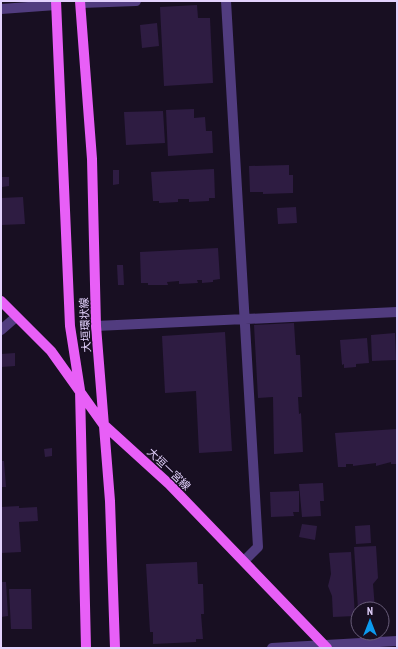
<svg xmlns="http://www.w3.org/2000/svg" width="398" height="649" font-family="'PT Sans Narrow','Noto Sans JP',sans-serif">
  <rect width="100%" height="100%" fill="#180f22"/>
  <path fill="#2e1c42" d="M 197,5 L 198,18 L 210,18 L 213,83 L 164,86 L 160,7 Z
    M 157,23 L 159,46 L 142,48 L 140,25 Z
    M 194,109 L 194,118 L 205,117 L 206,131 L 212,131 L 213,153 L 168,156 L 166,110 Z
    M 163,111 L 165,143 L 126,145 L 124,112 Z
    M 289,165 L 289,175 L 293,175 L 293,193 L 263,194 L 263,192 L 250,192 L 249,166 Z
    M 214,169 L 215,198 L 209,198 L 209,201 L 189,202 L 189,199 L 178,199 L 178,202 L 159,203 L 159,201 L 153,201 L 151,172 Z
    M 113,170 L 119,170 L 119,184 L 113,185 Z
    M 2,177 L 9,177 L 9,186 L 2,187 Z
    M 23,197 L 25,224 L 1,225 L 1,198 Z
    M 296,207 L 297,223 L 278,224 L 277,208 Z
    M 218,248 L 220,279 L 213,280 L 213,282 L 202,283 L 202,280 L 197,280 L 198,283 L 179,284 L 179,281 L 167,282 L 168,285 L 148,285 L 148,283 L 141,283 L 140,252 Z
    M 117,265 L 123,265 L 124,285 L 118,285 Z
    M 294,323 L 296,355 L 300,355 L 302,397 L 298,397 L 299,414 L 301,413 L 303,452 L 274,454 L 273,397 L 258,398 L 254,325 Z
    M 225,332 L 232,451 L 199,453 L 196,391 L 165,393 L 162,336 Z
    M 395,333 L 396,360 L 372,361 L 371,335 Z
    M 367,338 L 369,363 L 356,364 L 356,367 L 344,368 L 344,364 L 342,365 L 340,340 Z
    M 15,353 L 15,366 L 1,367 L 1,354 Z
    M 397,429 L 397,464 L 391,464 L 391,462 L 376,466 L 376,463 L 353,466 L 353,464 L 346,464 L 346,467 L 338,467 L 335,433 Z
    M 52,448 L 52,456 L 45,457 L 44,449 Z
    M 1,461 L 4,461 L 6,487 L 1,487 Z
    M 323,483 L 324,501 L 320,501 L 321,516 L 302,517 L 299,484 Z
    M 299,491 L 299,512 L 293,512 L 294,516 L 271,517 L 270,492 Z
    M 19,506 L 19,508 L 37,507 L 38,521 L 19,522 L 21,552 L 1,553 L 1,507 Z
    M 302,524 L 317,526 L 315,540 L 299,537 Z
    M 370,525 L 371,543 L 356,544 L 355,526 Z
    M 376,546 L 378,578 L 373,584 L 375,609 L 358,609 L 354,547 Z
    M 351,552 L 355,616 L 333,617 L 332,596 L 328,586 L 331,574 L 329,553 Z
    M 197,562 L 198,584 L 203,584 L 204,614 L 201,614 L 203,639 L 196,639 L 196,642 L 153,644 L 153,632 L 150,632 L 146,564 Z
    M 1,582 L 6,582 L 8,616 L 1,617 Z
    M 9,589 L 31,589 L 32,629 L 11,629 Z"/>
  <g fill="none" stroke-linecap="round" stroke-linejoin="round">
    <path stroke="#513c7f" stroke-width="10" d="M 226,1 L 258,547 L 244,561
      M 81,3 L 136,1
      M 1,9 L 56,5
      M 96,326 L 397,312
      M 1,330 L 16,317
      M 272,648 L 397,641"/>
    <path stroke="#e85ff7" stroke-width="10" d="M 56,1 L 70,326 L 80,390 L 86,648
      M 80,1 L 92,159 L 96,326 L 110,501 L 115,648
      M 1,301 L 51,351 L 103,424 L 169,484 L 327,648"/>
  </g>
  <g text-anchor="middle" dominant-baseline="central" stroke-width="3" stroke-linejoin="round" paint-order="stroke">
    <g font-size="11" fill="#e3d2fd" stroke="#180f22">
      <text transform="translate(85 325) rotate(-93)">大垣環状線</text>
      <text transform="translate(169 469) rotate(44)">大垣一宮線</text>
    </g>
  </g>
  <rect width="398" height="649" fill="none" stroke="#e3d2fd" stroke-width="4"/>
  <g transform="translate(370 621)"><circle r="19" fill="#180f22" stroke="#695d7a"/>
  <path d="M0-3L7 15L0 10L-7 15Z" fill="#0c9aef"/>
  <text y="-6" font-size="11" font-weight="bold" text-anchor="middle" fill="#e3d2fd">N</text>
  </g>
</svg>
